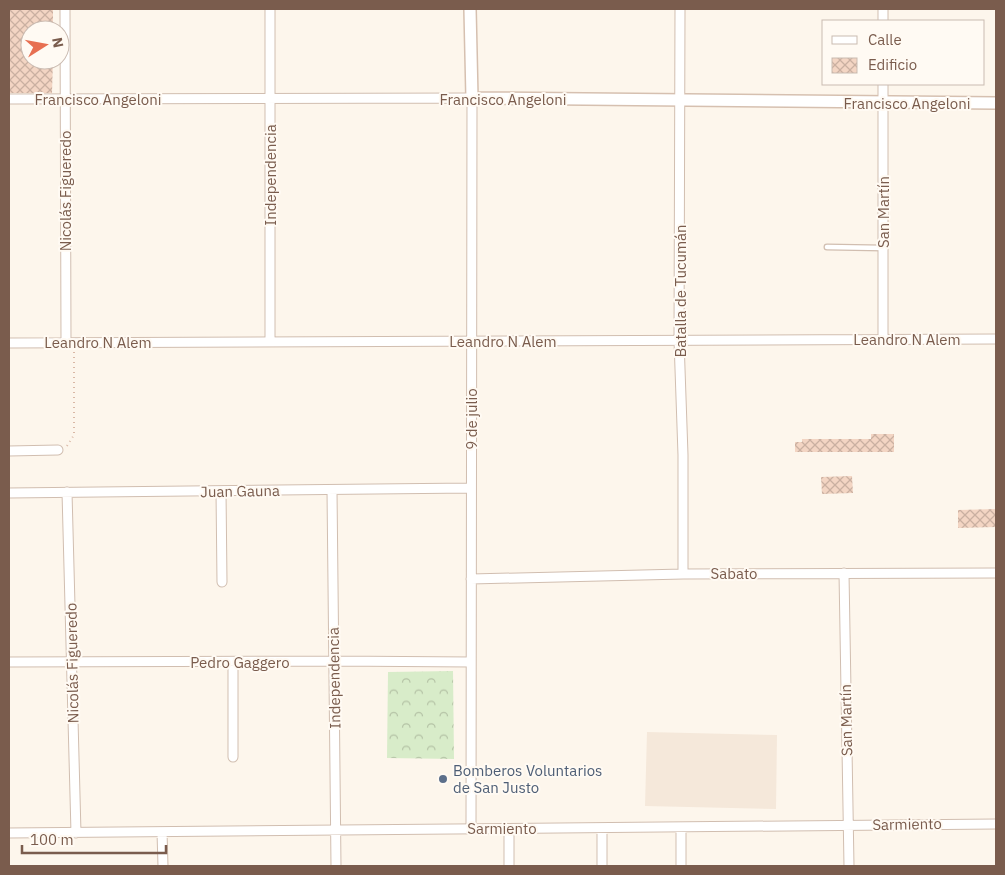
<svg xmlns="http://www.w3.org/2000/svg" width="1005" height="875" font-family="'IBM Plex Sans',sans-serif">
  <defs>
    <pattern id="forest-crowns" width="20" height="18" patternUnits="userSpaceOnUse" patternTransform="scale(1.25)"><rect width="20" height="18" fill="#d8ecc9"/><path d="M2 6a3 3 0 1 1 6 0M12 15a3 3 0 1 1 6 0" fill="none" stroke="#b4c2a5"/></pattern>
    <pattern id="building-cross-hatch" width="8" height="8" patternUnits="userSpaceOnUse" patternTransform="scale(1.25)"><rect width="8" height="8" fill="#f3d5c3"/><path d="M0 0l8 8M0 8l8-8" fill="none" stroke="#cab0a1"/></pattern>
  </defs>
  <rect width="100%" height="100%" fill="#fdf6ec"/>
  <path fill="#f5e8da" d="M 647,732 L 777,735 L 776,809 L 645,806 Z"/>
  <path fill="url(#forest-crowns)" d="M 453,671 L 454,759 L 387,758 L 388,672 Z"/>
  <path fill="url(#building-cross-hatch)" d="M 9,9 L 53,9 L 53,30 L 30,30 L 30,60 L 53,60 L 52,93 L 9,93 Z
    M 871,434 L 894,434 L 894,452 L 795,452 L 795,442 L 802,442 L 802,439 L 871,439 Z
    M 852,476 L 853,493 L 822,494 L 821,477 Z
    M 996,509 L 996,527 L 958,528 L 958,510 Z"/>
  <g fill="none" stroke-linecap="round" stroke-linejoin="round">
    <g stroke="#d1beb0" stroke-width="7">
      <path id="lane" d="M 827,247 L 883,248"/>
    </g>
    <g stroke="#d1beb0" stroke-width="11">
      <path id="street" d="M 65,9 L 66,342
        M 680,9 L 679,340 L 683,455 L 683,574
        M 883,21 L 883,9
        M 9,99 L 472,98 L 471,829
        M 883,340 L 883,84
        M 270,342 L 270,9
        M 9,343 L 996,339
        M 9,451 L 58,450
        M 332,490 L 336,866
        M 221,491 L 222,582
        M 67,492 L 76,833
        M 9,493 L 471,488
        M 844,573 L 849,866
        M 471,579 L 683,574 L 996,573
        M 9,662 L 334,661 L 471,662
        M 233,757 L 233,662
        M 681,827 L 681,866
        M 602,828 L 602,866
        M 509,829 L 509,866
        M 162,832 L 163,866
        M 9,833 L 996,824"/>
    </g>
    <g stroke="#d6c0b0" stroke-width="14">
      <path id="secondary" d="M 470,9 L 472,98 L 996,103"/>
    </g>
    <path stroke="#d9b8a5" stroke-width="2" stroke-dasharray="1 4" stroke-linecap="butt" d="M 67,446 L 74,435 L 74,350"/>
    <use href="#lane" stroke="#fff" stroke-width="4.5"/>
    <use href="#street" stroke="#fff" stroke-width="9"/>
    <use href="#secondary" stroke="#fff" stroke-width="11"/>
  </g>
  <circle fill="#5c6f8a" stroke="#fffaf3" stroke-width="2" cx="443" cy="779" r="5"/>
  <g text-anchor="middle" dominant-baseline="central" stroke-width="4" stroke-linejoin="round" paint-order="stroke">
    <g font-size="15" fill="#7a5c4d" stroke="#fffaf3">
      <text x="98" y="99">Francisco Angeloni</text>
      <text x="503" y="99">Francisco Angeloni</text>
      <text x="907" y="103">Francisco Angeloni</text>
      <text transform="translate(270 175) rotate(-90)">Independencia</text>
      <text transform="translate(65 191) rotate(-90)">Nicolás Figueredo</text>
      <text transform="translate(883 212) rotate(-90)">San Martín</text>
      <text transform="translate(680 291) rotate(-90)">Batalla de Tucumán</text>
      <text x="907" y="339">Leandro N Alem</text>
      <text x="503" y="341">Leandro N Alem</text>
      <text x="98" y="342">Leandro N Alem</text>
      <text transform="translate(471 419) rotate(-90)">9 de julio</text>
      <text transform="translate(240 491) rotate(-1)">Juan Gauna</text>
      <text x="734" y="573">Sabato</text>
      <text x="240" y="662">Pedro Gaggero</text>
      <text transform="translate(72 663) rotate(-91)">Nicolás Figueredo</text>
      <text transform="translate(334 678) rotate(-91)">Independencia</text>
      <text transform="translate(846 720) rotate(-91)">San Martín</text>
      <text transform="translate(907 824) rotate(-1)">Sarmiento</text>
      <text x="502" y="828">Sarmiento</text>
    </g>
    <g font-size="15" fill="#4e5e75" stroke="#fffaf3" text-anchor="start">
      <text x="453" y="770">Bomberos Voluntarios<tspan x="453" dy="17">de San Justo</tspan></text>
    </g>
  </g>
  <rect width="1005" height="875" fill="none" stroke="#7a5c4d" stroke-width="20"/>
  <rect x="822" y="20" width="162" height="65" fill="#fffaf3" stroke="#cabbb1"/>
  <rect x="832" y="36" width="25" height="8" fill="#ffffff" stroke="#cabbb1"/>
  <text x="868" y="45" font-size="15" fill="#7a5c4d">Calle</text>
  <rect x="832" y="58" width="25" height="15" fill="url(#building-cross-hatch)" stroke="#cabbb1"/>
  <text x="868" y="70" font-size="15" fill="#7a5c4d">Edificio</text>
  <g transform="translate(45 45) rotate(79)"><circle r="24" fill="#fffaf3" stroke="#cabbb1"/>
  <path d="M0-4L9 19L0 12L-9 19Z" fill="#e76f51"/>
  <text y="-8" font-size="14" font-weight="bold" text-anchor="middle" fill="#7a5c4d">N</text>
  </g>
  <path d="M22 845v8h144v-8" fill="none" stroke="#7a5c4d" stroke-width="2.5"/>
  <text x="30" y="845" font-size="15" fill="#7a5c4d" stroke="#fffaf3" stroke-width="4" paint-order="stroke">100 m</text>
</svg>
